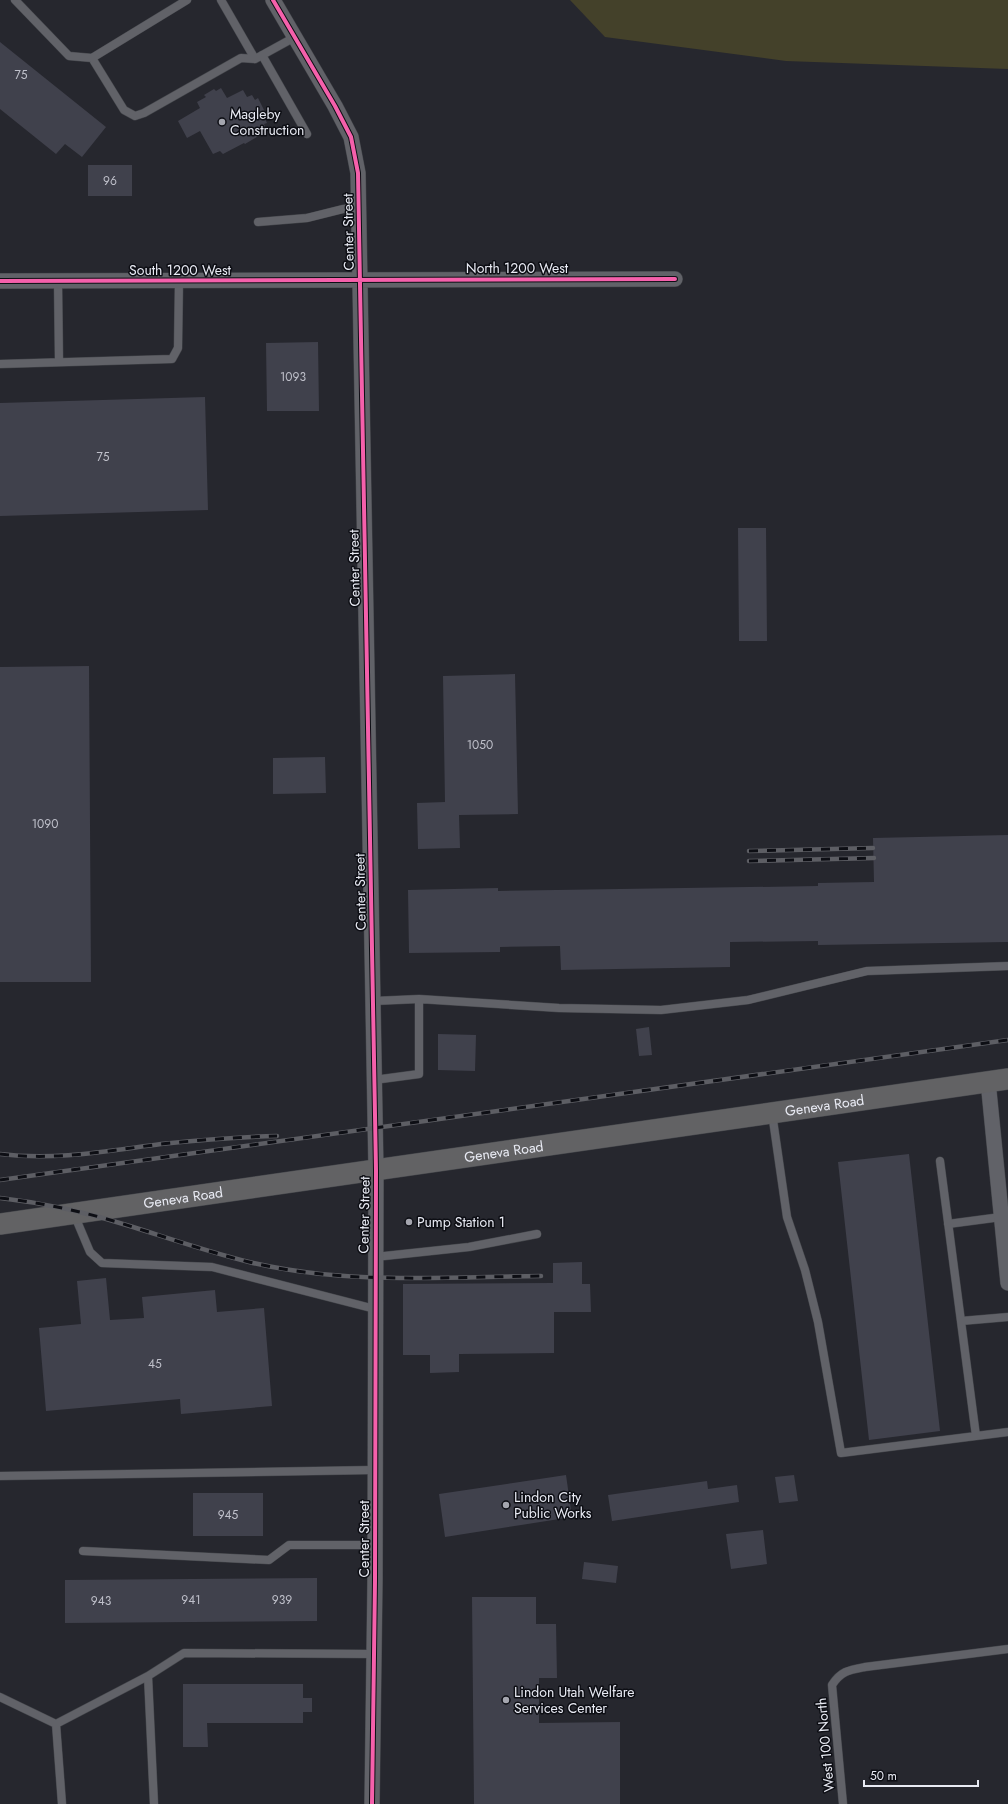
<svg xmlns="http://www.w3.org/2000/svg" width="1008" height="1804" font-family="Jost,sans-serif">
  <rect width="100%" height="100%" fill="#26272e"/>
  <path fill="#44412a" d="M 570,0 L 1008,0 L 1008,69 L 786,61 L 605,37 Z"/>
  <path fill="#40414c" d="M 0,42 L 106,127 L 82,157 L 65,144 L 56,154 L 0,109 Z
    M 221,88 L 227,98 L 243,90 L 247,97 L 252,95 L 255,100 L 258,98 L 266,114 L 263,115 L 267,123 L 264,124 L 267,131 L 245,144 L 244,143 L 223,154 L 220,151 L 213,154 L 200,131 L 187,138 L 178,121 L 200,108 L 197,102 L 206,97 L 204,95 L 214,89 L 216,91 Z
    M 88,165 L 132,165 L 132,196 L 88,196 Z
    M 318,342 L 319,411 L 267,411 L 266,343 Z
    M 205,397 L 208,510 L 0,516 L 0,403 Z
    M 738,528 L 766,528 L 767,641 L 739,641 Z
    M 89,666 L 91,982 L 0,982 L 0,667 Z
    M 515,674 L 518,814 L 459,815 L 460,848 L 418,849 L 417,803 L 445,802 L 443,676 Z
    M 325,757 L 326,793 L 273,794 L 273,758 Z
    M 1008,835 L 1008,942 L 818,945 L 818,941 L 730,942 L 730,967 L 561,970 L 560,946 L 500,947 L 500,952 L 409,953 L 408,890 L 498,888 L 498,891 L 818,886 L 818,883 L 874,882 L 873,838 Z
    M 649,1027 L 652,1055 L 639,1056 L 636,1029 Z
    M 438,1034 L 476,1035 L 475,1071 L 438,1070 Z
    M 909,1154 L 940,1431 L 869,1440 L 838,1162 Z
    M 582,1262 L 582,1284 L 590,1284 L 591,1312 L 554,1312 L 554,1353 L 459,1354 L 459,1372 L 430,1373 L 430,1355 L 403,1355 L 403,1284 L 553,1283 L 553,1263 Z
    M 106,1278 L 110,1320 L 144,1318 L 142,1297 L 215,1290 L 217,1312 L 264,1308 L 272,1406 L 181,1414 L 180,1399 L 46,1411 L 39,1328 L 81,1324 L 77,1281 Z
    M 566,1475 L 572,1517 L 445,1537 L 439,1494 Z
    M 794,1475 L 798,1501 L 779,1503 L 775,1477 Z
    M 707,1481 L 708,1489 L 737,1485 L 739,1502 L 612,1521 L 608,1495 Z
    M 193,1493 L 263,1493 L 263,1536 L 193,1536 Z
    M 763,1530 L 767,1564 L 731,1569 L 726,1534 Z
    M 584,1562 L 618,1566 L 616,1583 L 582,1579 Z
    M 317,1578 L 317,1621 L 65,1623 L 65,1580 Z
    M 472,1597 L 536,1597 L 536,1624 L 556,1624 L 557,1678 L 539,1678 L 539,1723 L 620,1722 L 620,1804 L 474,1804 Z
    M 183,1684 L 303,1684 L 303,1698 L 312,1698 L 312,1712 L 303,1712 L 303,1723 L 207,1723 L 208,1747 L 183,1747 Z"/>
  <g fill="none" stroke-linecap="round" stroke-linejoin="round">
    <g stroke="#43454a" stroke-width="9">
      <path id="lane" d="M 15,0 L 69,56 L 92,58 L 187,0
        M 221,0 L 255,59
        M 262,55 L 307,134
        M 92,58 L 124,110 L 135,116 L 144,113 L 241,58 L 255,59 L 295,37
        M 258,222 L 307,218 L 343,209 L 358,208
        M 58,281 L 59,362
        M 0,364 L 172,359 L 178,348 L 179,281
        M 374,1001 L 419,999 L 559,1008 L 661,1010 L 748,1000 L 867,971 L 1008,966
        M 374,1080 L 419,1074 L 419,999
        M 772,1113 L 787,1217 L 805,1270 L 818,1322 L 841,1453 L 1008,1432
        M 940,1161 L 976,1436
        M 74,1214 L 90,1252 L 102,1263 L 212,1267 L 375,1309
        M 948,1224 L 1001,1217
        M 375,1257 L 469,1247 L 537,1234
        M 961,1321 L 1008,1317
        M 0,1476 L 374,1470
        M 83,1551 L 269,1560 L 289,1545 L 375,1545
        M 0,1697 L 56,1724 L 62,1804
        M 56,1724 L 148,1676
        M 154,1804 L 148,1676 L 184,1653 L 374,1654
        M 843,1804 L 832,1685 C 841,1671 849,1670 865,1667 L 1008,1649"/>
    </g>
    <g stroke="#43454a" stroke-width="16">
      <path id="street" d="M 273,0 L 335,106 L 351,137 L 358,173 L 376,1170 L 375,1580 L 372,1804
        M 0,281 L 675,279
        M 988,1081 L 1008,1283"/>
    </g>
    <g stroke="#43454a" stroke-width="22">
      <g id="secondary">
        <path id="s1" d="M 0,1224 L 1008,1079"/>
      </g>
    </g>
    <use href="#lane" stroke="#616268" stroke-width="8"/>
    <use href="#street" stroke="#616268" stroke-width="15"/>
    <use href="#secondary" stroke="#626264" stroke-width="21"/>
    <g stroke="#5d5e64" stroke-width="4.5">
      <path id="rail" d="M 749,851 L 873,848
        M 749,861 L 874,858
        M 0,1154 C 55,1161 107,1151 161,1144 C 200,1140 238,1137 277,1136
        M 0,1180 L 1008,1040
        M 0,1198 C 45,1203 90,1213 133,1227 C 171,1239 209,1252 249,1262 C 344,1285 444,1277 541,1276"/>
    </g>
    <use href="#rail" stroke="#0d0e14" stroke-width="3" stroke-dasharray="9" stroke-linecap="butt"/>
    <g stroke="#0d0e14" stroke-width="6">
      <path id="cycleway" d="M 273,0 L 335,106 L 351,137 L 358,173 L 376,1170 L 375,1580 L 372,1804
        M 0,281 L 675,279"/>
    </g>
    <use href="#cycleway" stroke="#f560ab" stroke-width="4"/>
  </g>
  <g fill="#a5a6af" stroke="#0d0e14" stroke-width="1.5">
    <circle cx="222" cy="122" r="4"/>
    <circle cx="409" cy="1222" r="4"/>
    <circle cx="506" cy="1505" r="4"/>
    <circle cx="506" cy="1700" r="4"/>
  </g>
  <g text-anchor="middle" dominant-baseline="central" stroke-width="3" stroke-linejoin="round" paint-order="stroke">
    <g font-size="12" fill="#bfc0ca">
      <text x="21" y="75">75</text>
      <text x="110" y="181">96</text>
      <text x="293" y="377">1093</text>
      <text x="103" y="457">75</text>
      <text x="480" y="745">1050</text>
      <text x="45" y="824">1090</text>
      <text x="155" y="1364">45</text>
      <text x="228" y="1515">945</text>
      <text x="191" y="1600">941</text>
      <text x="282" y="1600">939</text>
      <text x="101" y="1601">943</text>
    </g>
    <g font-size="14" fill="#e9ebf4" stroke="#0d0e14" text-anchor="start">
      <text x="230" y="114">Magleby<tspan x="230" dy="16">Construction</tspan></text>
      <text x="417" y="1222">Pump Station 1</text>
      <text x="514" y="1497">Lindon City<tspan x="514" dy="16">Public Works</tspan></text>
      <text x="514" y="1692">Lindon Utah Welfare<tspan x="514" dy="16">Services Center</tspan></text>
    </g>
    <g font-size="14" fill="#e9ebf4" stroke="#0d0e14">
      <text transform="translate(348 232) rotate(-91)">Center Street</text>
      <text x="517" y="268">North 1200 West</text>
      <text x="180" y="270">South 1200 West</text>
      <text transform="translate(354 568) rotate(-91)">Center Street</text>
      <text transform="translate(360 892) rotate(-91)">Center Street</text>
      <text stroke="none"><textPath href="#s1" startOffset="833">Geneva Road</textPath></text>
      <text stroke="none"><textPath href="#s1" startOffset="509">Geneva Road</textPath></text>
      <text stroke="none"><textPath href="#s1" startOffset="185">Geneva Road</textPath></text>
      <text transform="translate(364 1215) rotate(-89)">Center Street</text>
      <text transform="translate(364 1539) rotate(-90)">Center Street</text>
      <text transform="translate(825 1745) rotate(-95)">West 100 North</text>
    </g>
  </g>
  <path d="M864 1780v6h114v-6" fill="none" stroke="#e9ebf4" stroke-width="2"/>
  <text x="870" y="1780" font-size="12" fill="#e9ebf4" stroke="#0d0e14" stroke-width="3" paint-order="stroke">50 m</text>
</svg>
